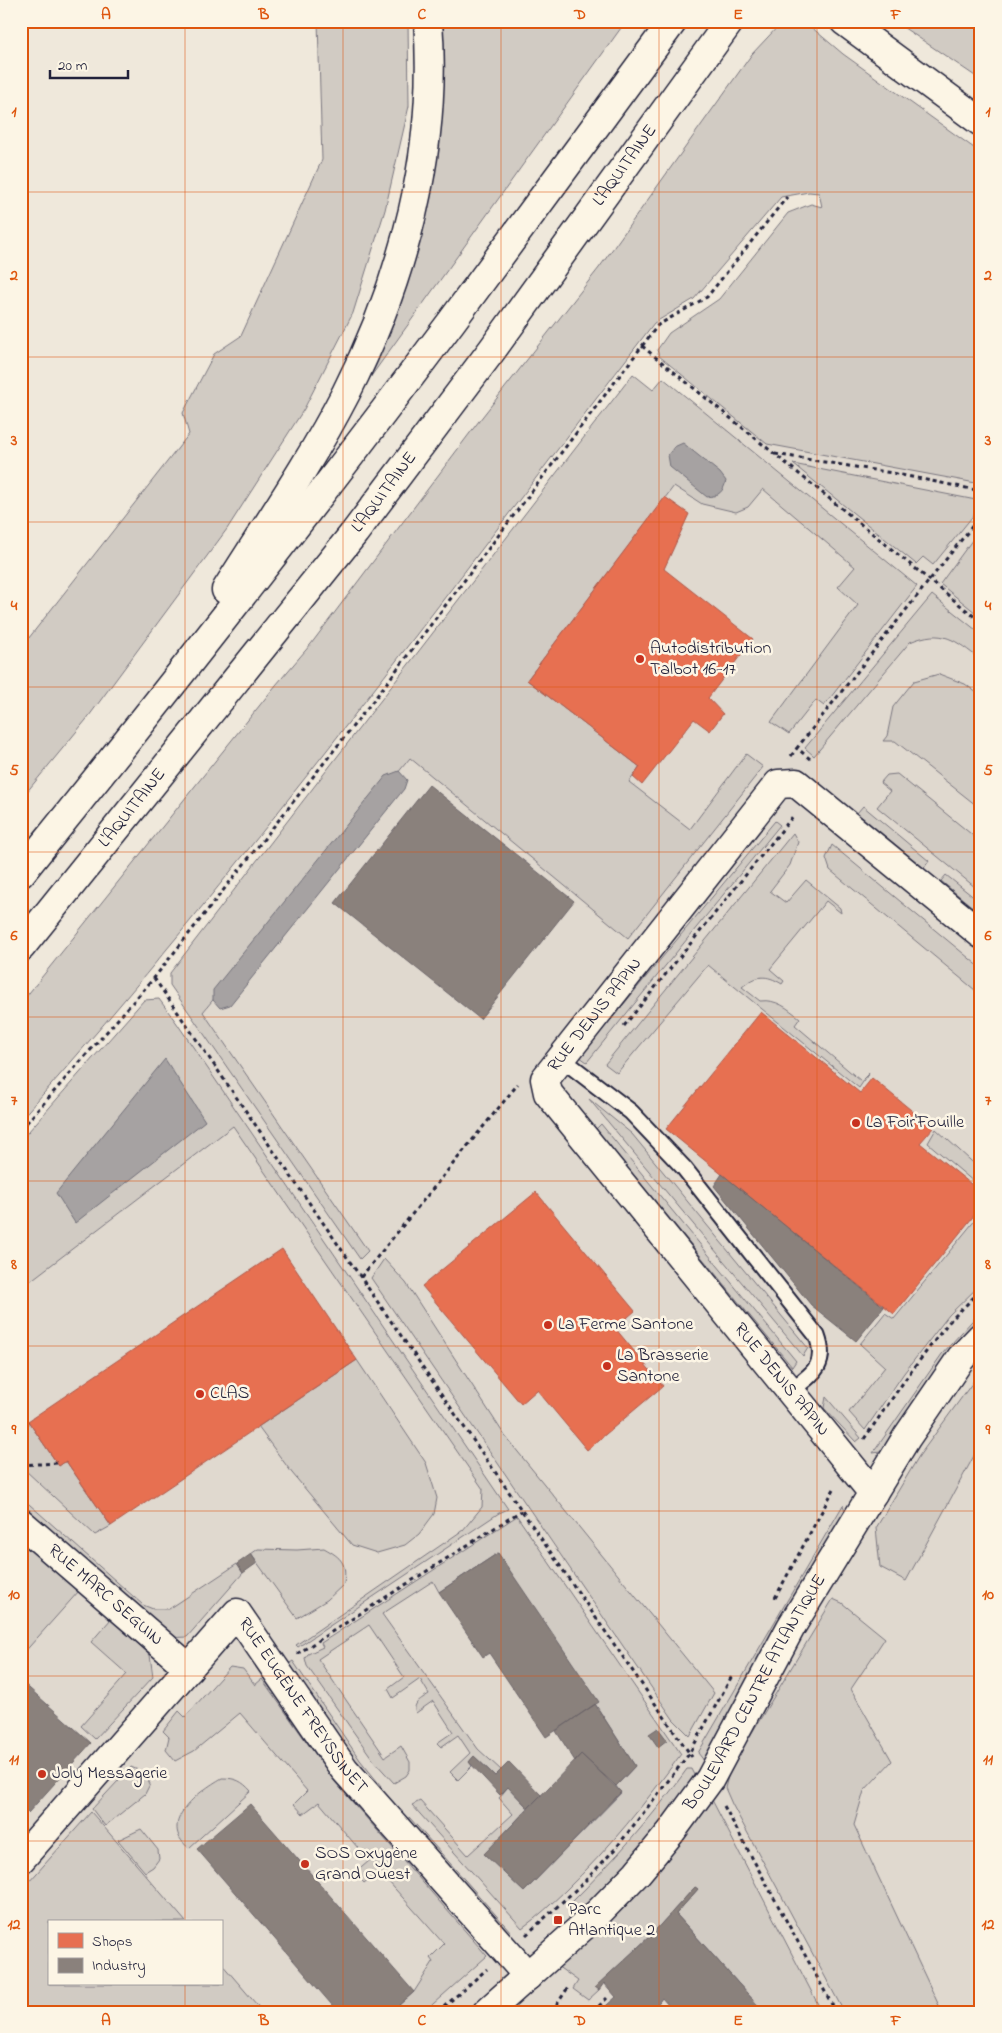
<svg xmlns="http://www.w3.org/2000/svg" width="1002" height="2033" font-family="'Indie Flower',sans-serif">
  <rect width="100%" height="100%" fill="#efe8db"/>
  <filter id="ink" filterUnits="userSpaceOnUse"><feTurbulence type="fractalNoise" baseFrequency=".02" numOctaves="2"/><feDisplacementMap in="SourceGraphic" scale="10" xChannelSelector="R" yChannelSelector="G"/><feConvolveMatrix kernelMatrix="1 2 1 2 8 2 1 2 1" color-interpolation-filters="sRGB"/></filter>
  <g filter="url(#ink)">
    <path fill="#e0d9cf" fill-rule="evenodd" d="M 870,194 L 981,249 L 981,2012 L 21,2012 L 21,1235 ZM 49,1922 L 221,1922 L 221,1984 L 49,1984 Z"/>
    <path fill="#d1cbc3" stroke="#7a767f" d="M 318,21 L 408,21 L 409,106 L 385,210 L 353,313 L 304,409 L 227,529 L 86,720 L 21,799 L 21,648 L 189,434 L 183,413 L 214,354 L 241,336 L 322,160 Z
      M 437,21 L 626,21 L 344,414 L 368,372 Z
      M 783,21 L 804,21 L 843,54 L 981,153 L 981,484 L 767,444 L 659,356 L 657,350 L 669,333 L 719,299 L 788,213 L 811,204 L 822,207 L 819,193 L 809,192 L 781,197 L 694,299 L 654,323 C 448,592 247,866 21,1119 L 21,1003 L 276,685 L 311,644 L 479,421 L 599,268 L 752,54 Z
      M 894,21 L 981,21 L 981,80 Z
      M 633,374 L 653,390 L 663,378 L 917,586 L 824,706 L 816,700 L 789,734 L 771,722 L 858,605 L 838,587 L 855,567 L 763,489 L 748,507 L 736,512 L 702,504 L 674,486 L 527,680 L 640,767 L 629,782 L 690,829 L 746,754 L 763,767 L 628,938 L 410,758 L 203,1012 L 368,1251 L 360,1259 L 170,985 L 170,973 Z
      M 793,464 L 981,501 L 981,506 L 933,565 L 923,557 L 916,564 Z
      M 981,528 L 981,617 L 940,584 Z
      M 932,595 L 981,634 L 981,660 C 955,640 943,628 910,642 L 814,756 L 805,748 Z
      M 939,674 L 965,684 L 981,696 L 981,809 L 895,741 L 883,741 L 887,736 L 893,707 L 914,681 Z
      M 897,774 L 981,842 L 981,892 L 877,807 L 890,791 L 880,783 L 887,775 Z
      M 863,806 L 929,861 L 924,868 L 857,813 Z
      M 775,821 L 780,825 L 587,1062 L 580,1057 Z
      M 793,833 L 798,842 L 790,865 L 770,891 L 786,903 L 806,880 L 840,908 L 841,913 L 826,901 L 770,969 L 784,981 L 782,984 C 766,974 757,975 742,987 L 760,1001 C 777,999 787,1008 800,1018 L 795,1025 L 861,1081 L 869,1073 L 859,1088 L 708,965 L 617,1073 L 605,1064 Z
      M 832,845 L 981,968 L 981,995 L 830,870 L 826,858 Z
      M 946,875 L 981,903 L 981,914 L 941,881 Z
      M 159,999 L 176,1022 L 508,1509 L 499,1513 L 298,1647 L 296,1645 L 463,1530 L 482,1507 L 483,1489 L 233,1126 L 21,1288 L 21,1140 L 144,1000 Z
      M 589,1099 L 632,1134 L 808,1348 L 803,1356 Z
      M 601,1124 L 796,1361 L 792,1367 L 596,1129 Z
      M 936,1129 L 981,1170 L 981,1188 L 928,1143 Z
      M 981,1213 L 981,1284 L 949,1315 L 904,1373 L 865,1430 L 849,1412 L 885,1367 L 860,1344 L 885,1313 L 894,1319 Z
      M 384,1259 L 406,1283 L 505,1436 L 714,1693 L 690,1736 L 673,1719 L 371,1278 Z
      M 981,1311 L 981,1327 L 888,1451 L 873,1453 L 942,1354 Z
      M 357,1360 L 426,1463 L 437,1498 L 434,1514 L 419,1534 L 405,1545 L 377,1553 L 352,1545 L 292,1473 L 258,1427 Z
      M 981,1371 L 981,1443 L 906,1581 L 880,1567 L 876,1528 L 919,1456 Z
      M 826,1397 L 861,1438 L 856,1442 L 824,1408 Z
      M 28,1421 L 59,1466 L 66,1461 L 111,1526 L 95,1535 L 25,1470 Z
      M 21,1497 L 143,1605 L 153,1609 L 169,1609 L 237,1564 L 243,1573 L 187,1637 L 166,1638 L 21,1510 Z
      M 843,1505 L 848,1519 L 705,1762 L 698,1753 Z
      M 517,1516 L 681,1754 C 646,1802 609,1849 565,1891 C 551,1904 538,1917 522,1928 L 412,1805 L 420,1801 L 468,1855 L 513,1814 L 499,1798 L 508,1787 L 528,1808 L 485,1854 L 524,1892 L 621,1793 L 616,1786 L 635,1766 L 498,1553 L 439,1592 L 433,1581 L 382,1614 L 478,1749 L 501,1770 L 495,1776 L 474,1756 L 469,1762 L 472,1766 L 458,1780 L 450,1772 L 470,1753 L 458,1735 L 441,1747 L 437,1743 L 453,1732 L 433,1701 L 416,1713 C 412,1703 421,1699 429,1694 L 420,1679 L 393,1698 L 388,1689 L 404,1677 L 369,1625 L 318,1659 L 385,1757 L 401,1746 L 410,1762 L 410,1770 L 406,1776 L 394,1783 L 374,1761 L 307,1666 L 305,1658 L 308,1654 L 323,1647 L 321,1643 Z
      M 21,1540 L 79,1591 L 21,1656 Z
      M 324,1548 C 342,1558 347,1563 344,1584 L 327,1600 L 297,1618 L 251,1554 L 258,1549 L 297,1550 Z
      M 833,1599 L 842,1603 L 885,1638 L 851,1689 L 892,1761 L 864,1791 L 854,1825 L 942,2012 L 844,2012 L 732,1804 L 725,1788 L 730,1769 Z
      M 111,1619 L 150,1655 L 153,1677 L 95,1739 L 81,1726 L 127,1674 L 91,1642 Z
      M 293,1661 L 360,1760 L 381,1786 L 368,1784 L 285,1666 Z
      M 230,1667 L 243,1669 L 255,1685 L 262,1679 L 335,1782 L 487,1956 L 424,2012 L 391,2012 L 414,1992 L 433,1962 L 430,1958 L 444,1944 L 379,1871 L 364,1883 L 355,1873 L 369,1861 L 319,1802 L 303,1814 L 294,1804 L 307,1791 L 240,1713 L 194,1751 L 175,1761 L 166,1750 L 169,1737 L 163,1731 L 179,1711 L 185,1717 Z
      M 131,1767 L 145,1773 L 150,1784 L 145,1794 L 105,1826 L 92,1809 Z
      M 687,1769 L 691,1769 L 696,1779 L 654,1838 L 581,1912 L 572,1902 C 614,1860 652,1818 687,1769 Z
      M 222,1778 C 236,1778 242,1781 251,1791 L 189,1848 C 156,1823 199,1791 222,1778 Z
      M 712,1800 L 822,2012 L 764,2012 L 676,1914 L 698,1889 L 695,1887 L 650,1936 L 596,1987 L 599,1990 L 588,2000 L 573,1989 L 578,1981 L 557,1966 L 625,1907 Z
      M 91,1812 L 186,1922 L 49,1922 L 49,1984 L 221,1984 L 221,1963 L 263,2012 L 21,2012 L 21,1891 Z
      M 409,1817 L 511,1932 L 505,1938 L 408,1830 Z
      M 141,1829 L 158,1850 L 159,1859 L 153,1867 L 145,1872 L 118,1840 Z"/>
    <path fill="#a6a2a2" stroke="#716f79" d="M 683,443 L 720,473 L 726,481 C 723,492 719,496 707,497 L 670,467 L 668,455 L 674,447 Z
      M 399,771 L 407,780 L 404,789 L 230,1005 L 220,1008 L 213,1000 L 213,990 L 386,776 Z
      M 165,1059 L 205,1121 L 75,1223 L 56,1193 Z"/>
    <path fill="#e76f51" stroke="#ac584a" d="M 665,497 L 689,514 L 664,569 L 753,639 L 708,698 L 723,714 L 710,731 L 694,719 L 642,785 L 633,777 L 640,767 L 527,680 Z
      M 761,1012 L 860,1093 L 872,1078 L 933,1128 L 920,1143 L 981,1192 L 981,1207 L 894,1314 L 666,1129 Z
      M 536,1192 L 635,1311 L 615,1328 L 663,1386 L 587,1450 L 537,1390 L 521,1404 L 422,1286 Z
      M 282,1249 L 357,1360 L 111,1526 L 66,1461 L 59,1466 L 28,1421 Z"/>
    <path fill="#8a817c" stroke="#6b6468" d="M 429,785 L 574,901 L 480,1019 L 335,903 Z
      M 722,1174 L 884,1307 L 856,1341 L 811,1305 L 714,1186 Z
      M 498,1553 L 599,1702 L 546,1737 L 489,1653 L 483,1657 L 439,1592 Z
      M 251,1554 L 257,1563 L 243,1573 L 237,1564 Z
      M 21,1681 L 91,1743 L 28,1813 L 21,1806 Z
      M 595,1704 L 635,1766 L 616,1786 L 581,1754 L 575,1761 L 556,1731 Z
      M 658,1728 L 667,1740 L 658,1747 L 649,1734 Z
      M 581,1754 L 621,1792 L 524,1892 L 484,1854 Z
      M 474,1756 L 495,1776 L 509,1762 L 541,1795 L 528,1808 L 508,1787 L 500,1795 L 469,1762 Z
      M 250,1804 L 414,1992 L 391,2012 L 338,2012 L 197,1849 Z
      M 695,1887 L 698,1889 L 676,1914 L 764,2012 L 674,2012 L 662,1998 L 652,2012 L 599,2012 L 616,1997 L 604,1983 L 599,1990 L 595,1987 L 650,1936 Z"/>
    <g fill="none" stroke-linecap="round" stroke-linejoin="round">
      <g stroke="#22223b" stroke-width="19">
        <path id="service" d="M 562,1059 L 631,1112 L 684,1168 L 817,1336 C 828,1366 812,1374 790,1391"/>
      </g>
      <g stroke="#22223b" stroke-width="31">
        <g id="minor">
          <path id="s1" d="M 873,1493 L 548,1093 L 545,1079 L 778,784 L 796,783 L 981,934"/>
          <path id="s2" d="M 21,1523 L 189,1668"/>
          <path id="s3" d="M 21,1859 L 237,1613 L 344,1769 L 528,1976"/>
          <path id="s4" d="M 487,2012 L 598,1913 L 637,1873 L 671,1832 L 710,1779 L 791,1627 L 907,1437 L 961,1358 L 981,1337"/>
        </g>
      </g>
      <g stroke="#22223b" stroke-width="31">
        <g id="motorway">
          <path d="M 844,21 L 981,122"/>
          <path d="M 226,590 C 267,525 311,461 346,393 C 404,279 438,149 428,21"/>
          <path d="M 21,873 C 168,691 312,508 452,321 C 526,221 599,121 673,21"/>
          <path id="s5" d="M 21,947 L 355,532 L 492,350 L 730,21"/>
        </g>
      </g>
      <path stroke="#22223b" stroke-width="3" stroke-dasharray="4 4" stroke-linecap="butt" d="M 642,346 L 981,622
        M 775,454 L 892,473 L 981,491
        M 791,756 L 797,748
        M 810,759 L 797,748 L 981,515
        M 154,978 L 692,1757
        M 624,1026 L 794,815
        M 21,1129 L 154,978 L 376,697 L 658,325 L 707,297 L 787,197
        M 361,1277 L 518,1084
        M 864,1439 L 907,1377 L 948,1323 L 981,1290
        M 21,1465 L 57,1463
        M 775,1598 L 835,1487
        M 297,1654 L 521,1511
        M 724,1806 L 836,2012
        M 526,1935 L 583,1883 L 616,1848 L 689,1754 L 733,1674
        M 446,2005 L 452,2012
        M 438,2012 L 487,1969
        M 552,2012 L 569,1986
        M 593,2012 L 607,1998"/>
      <use href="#service" stroke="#fcf5e5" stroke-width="15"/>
      <use href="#minor" stroke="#fcf5e5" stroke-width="28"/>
      <use href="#motorway" stroke="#fcf5e5" stroke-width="28"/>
    </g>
  </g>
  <path fill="none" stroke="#de560e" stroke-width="1" stroke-opacity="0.55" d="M 185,21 L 185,1922M 343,21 L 343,2012M 501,21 L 501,2012M 659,21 L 659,2012M 817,21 L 817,2012M 21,192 L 981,192M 21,357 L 981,357M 21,522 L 981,522M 21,687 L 981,687M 21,852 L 981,852M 21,1017 L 981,1017M 21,1181 L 981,1181M 21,1346 L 981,1346M 21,1511 L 981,1511M 21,1676 L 981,1676M 21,1841 L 981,1841M 185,1984 L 185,2012"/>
  <g fill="#c8321e" stroke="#fcf5e5" stroke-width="2">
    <circle cx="640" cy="659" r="5"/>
    <circle cx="856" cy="1123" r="5"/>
    <circle cx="548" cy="1325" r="5"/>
    <circle cx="607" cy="1366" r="5"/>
    <circle cx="200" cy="1394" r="5"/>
    <circle cx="42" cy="1774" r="5"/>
    <circle cx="305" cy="1864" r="5"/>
    <rect x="553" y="1915" width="10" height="10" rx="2.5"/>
  </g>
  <g text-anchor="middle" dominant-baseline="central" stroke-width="5" stroke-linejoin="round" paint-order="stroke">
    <g font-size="18" fill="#22223b" stroke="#fcf5e5">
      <text stroke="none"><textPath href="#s5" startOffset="988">L'AQUITAINE</textPath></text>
      <text stroke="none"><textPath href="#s5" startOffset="582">L'AQUITAINE</textPath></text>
      <text stroke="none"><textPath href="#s5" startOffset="178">L'AQUITAINE</textPath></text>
      <text stroke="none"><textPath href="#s1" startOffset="611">RUE DENIS PAPIN</textPath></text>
      <text transform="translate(781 1380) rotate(51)">RUE DENIS PAPIN</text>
      <text stroke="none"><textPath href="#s2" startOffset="111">RUE MARC SEGUIN</textPath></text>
      <text stroke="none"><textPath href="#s4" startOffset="421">BOULEVARD CENTRE ATLANTIQUE</textPath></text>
      <text stroke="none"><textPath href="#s3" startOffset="441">RUE EUGÈNE FREYSSINET</textPath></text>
    </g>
    <g font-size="18" fill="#22223b" stroke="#fcf5e5" text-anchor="start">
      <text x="650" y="649">Autodistribution<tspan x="650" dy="21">Talbot 16-17</tspan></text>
      <text x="866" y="1123">La Foir'Fouille</text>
      <text x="558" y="1325">La Ferme Santone</text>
      <text x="617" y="1356">La Brasserie<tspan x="617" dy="21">Santone</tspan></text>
      <text x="210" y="1394">CLAS</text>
      <text x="52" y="1774">Joly Messagerie</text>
      <text x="315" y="1854">SOS Oxygène<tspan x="315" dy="21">Grand Ouest</tspan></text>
      <text x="568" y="1910">Parc<tspan x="568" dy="21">Atlantique 2</tspan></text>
    </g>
  </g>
  <rect width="1002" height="2033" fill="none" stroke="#fcf5e5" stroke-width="55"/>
  <rect x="48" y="1920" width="175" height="65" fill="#fcf5e5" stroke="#a5a1a1"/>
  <rect x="58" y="1933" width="25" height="15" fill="#e76f51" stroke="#a5a1a1"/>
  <text x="92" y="1946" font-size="15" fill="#22223b">Shops</text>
  <rect x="58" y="1958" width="25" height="15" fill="#8a817c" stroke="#a5a1a1"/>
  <text x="92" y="1970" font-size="15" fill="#22223b">Industry</text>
  <path d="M50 70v8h78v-8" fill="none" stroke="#22223b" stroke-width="2.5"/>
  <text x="58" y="70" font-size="15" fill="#22223b" stroke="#fcf5e5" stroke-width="4" paint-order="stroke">20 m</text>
  <rect x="28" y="28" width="946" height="1978" fill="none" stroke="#de560e" stroke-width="2"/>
  <g font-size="16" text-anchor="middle" font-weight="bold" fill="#de560e">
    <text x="106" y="19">A</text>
    <text x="264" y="19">B</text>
    <text x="422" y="19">C</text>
    <text x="580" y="19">D</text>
    <text x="738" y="19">E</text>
    <text x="896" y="19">F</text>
    <text x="14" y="116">1</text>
    <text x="988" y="116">1</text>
    <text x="14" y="280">2</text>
    <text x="988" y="280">2</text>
    <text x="14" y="445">3</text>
    <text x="988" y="445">3</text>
    <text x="14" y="610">4</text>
    <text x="988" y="610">4</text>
    <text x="14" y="775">5</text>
    <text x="988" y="775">5</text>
    <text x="14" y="940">6</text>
    <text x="988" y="940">6</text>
    <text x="14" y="1105">7</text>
    <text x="988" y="1105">7</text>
    <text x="14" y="1269">8</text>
    <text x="988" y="1269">8</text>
    <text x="14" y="1434">9</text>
    <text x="988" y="1434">9</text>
    <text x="14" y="1599">10</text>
    <text x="988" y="1599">10</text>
    <text x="14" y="1764">11</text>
    <text x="988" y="1764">11</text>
    <text x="14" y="1929">12</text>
    <text x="988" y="1929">12</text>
    <text x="106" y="2025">A</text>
    <text x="264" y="2025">B</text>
    <text x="422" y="2025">C</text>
    <text x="580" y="2025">D</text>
    <text x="738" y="2025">E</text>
    <text x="896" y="2025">F</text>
  </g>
</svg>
